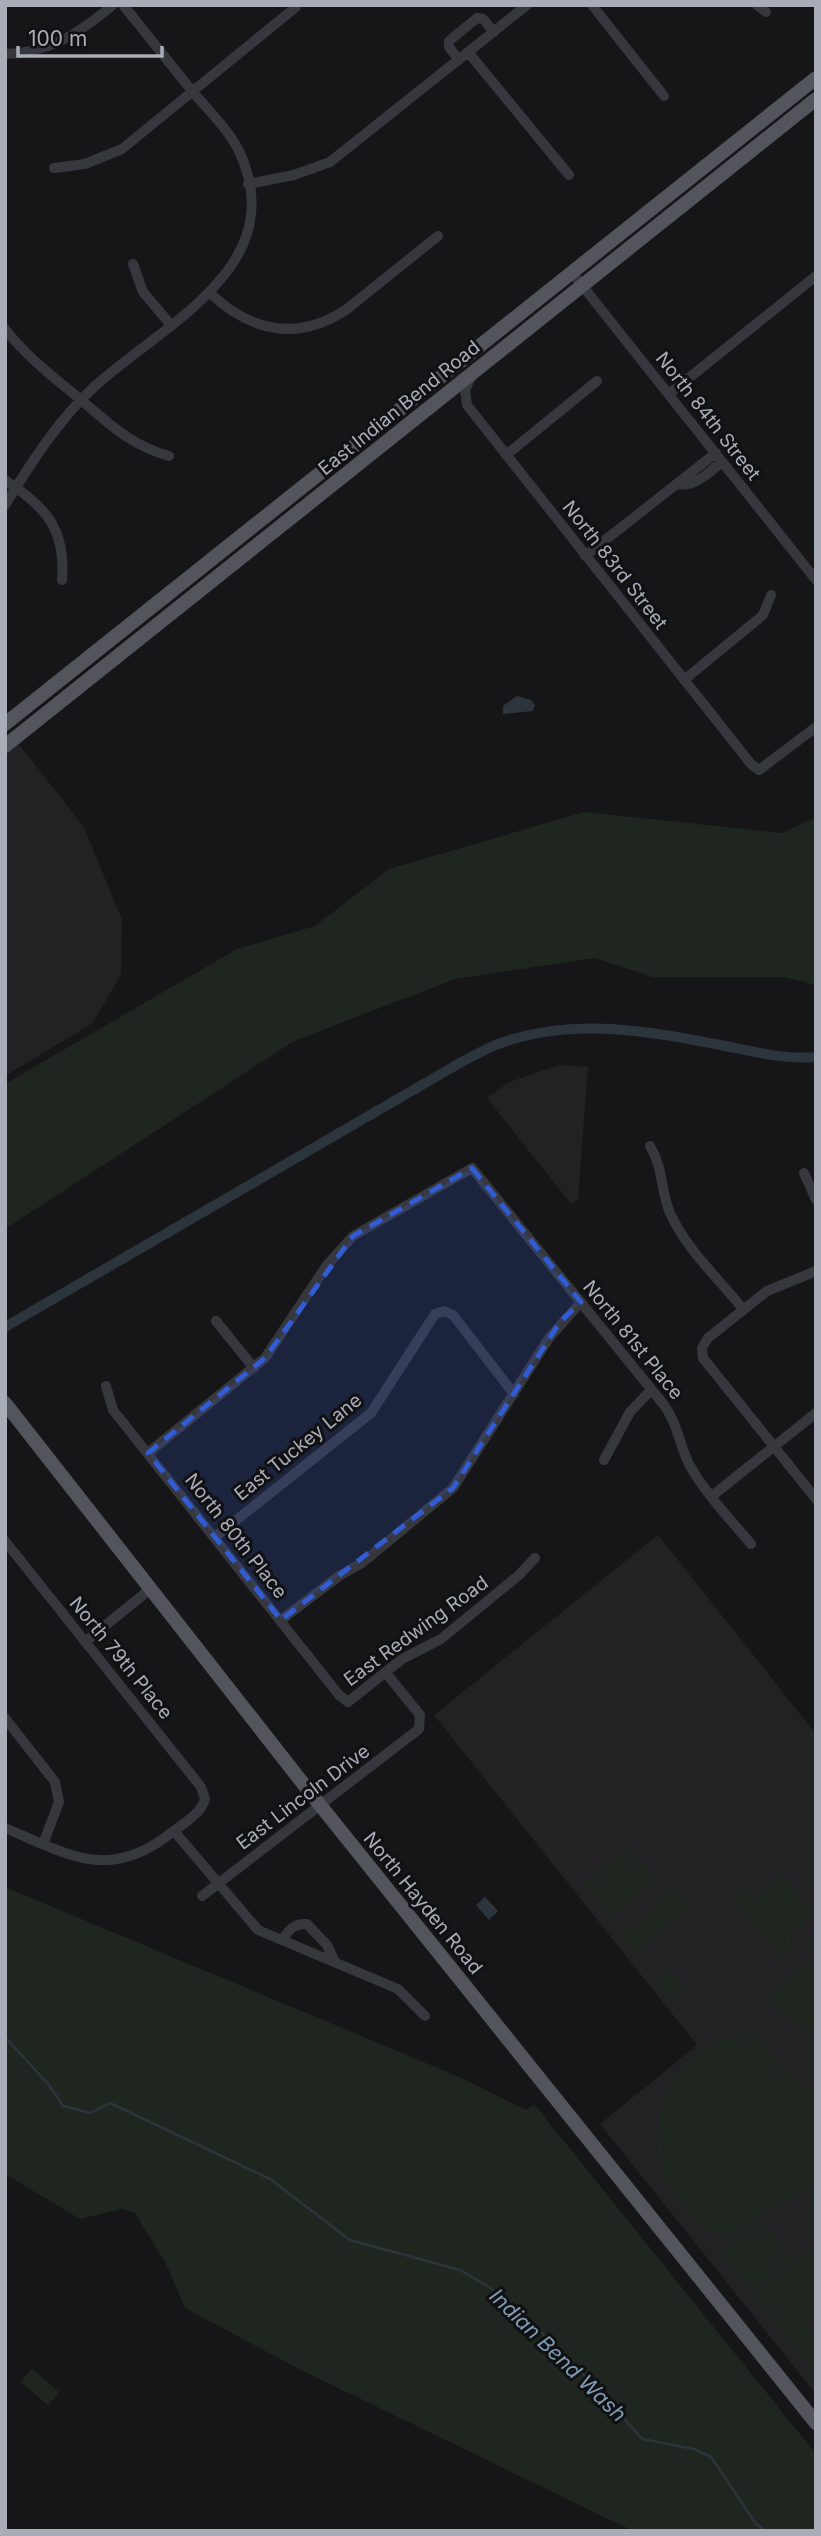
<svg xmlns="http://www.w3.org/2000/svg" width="821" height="2536" font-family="Inter,sans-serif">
  <rect width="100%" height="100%" fill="#161618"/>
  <path fill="#222225" d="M 18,743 L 84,827 L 122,920 L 121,974 L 93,1023 L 5,1076 L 5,754 Z
    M 559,1065 L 588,1067 L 578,1199 L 571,1204 L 487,1098 L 509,1082 Z
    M 658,1535 L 816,1734 L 816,2394 L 600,2124 L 697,2045 L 434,1715 Z"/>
  <path fill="#1e261f" d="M 584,812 L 782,833 L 816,817 L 816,985 L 784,977 L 653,977 L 595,958 L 455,979 L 294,1041 L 5,1229 L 5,1084 L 237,949 L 315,926 L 389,869 Z
    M 629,1848 L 655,1881 L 641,1892 L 626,1874 L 640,1894 L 611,1917 L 584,1883 Z
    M 783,1876 L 814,1914 L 790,1936 L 792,1949 L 782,1959 L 733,1900 L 744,1889 L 754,1898 Z
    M 5,1887 L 464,2079 L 526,2110 L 534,2104 L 816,2454 L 816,2531 L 633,2531 L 301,2370 L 185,2308 L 167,2266 L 135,2213 L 122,2209 L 80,2219 L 5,2174 Z
    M 673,1888 L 690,1908 L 633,1954 L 617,1935 L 630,1924 L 634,1928 L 656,1910 L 653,1905 Z
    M 816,1957 L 816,2033 L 793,2023 L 766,1997 Z
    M 668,1969 L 685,1990 L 670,2002 L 653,1981 Z
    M 752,2031 L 785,2070 L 816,2094 L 816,2183 L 806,2191 L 772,2207 L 731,2240 C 621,2200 638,2049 752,2031 Z
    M 760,2219 L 793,2259 L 752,2292 L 719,2252 Z
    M 816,2245 L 816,2312 L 805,2322 L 816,2336 L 816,2377 L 754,2295 Z
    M 32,2369 L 59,2392 L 48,2405 L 20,2382 Z"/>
  <path fill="#2c353c" d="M 517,696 L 531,700 L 535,705 L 533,711 L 503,714 L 503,706 Z
    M 485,1897 L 498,1911 L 489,1920 L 476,1905 Z"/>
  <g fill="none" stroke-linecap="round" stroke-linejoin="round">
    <path stroke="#2c353c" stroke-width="2.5" d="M 5,2037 L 49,2085 L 63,2106 L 91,2113 L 110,2103 L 270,2179 L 350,2240 L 460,2270 L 489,2287 L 519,2310 L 592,2383 L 642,2439 L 694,2449 L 711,2457 L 756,2524 L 766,2531"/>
    <path stroke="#2c353c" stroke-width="10" d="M 5,1327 L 458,1064 C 472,1057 486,1048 501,1043 C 573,1017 648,1031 720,1045 C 752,1051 783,1060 816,1057"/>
    <path stroke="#37383d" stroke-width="10" d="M 592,5 L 664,96
      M 757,5 L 766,12
      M 468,52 L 569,175
      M 5,54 C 50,53 79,33 113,5
      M 459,60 L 449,47 L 449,41 L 477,18 L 483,19 L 494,32
      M 54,168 L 85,164 L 122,149 L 296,7
      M 248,184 L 294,175 L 330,162 L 527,5
      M 133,264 L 143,292 L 171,325
      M 573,274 L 816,580
      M 210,293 C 251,332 298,342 347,309 L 438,236
      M 5,329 C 29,360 59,381 88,406 C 115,429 134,446 169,456
      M 472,375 L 465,390 L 467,405 L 751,764 L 759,770 L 816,727
      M 669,394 L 816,276
      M 506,455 L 597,381
      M 5,480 C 46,507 66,529 62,580
      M 677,484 C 695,488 709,472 722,462
      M 5,505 C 31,463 58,420 95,386 C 163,324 293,266 239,151 C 228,129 209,111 193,92 C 170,64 147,34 123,5
      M 585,556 L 716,453
      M 684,680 L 763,615 L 771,595
      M 650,1146 C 664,1169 660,1190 670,1213 C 686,1249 719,1279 743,1309
      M 804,1173 L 816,1200
      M 816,1271 L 767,1291 L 708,1338 L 702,1348 L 703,1358 L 816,1499
      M 216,1321 L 254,1368
      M 106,1386 L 113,1410 L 339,1695 L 348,1702 L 402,1659 L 441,1639 L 519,1575 L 535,1558
      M 148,1453 L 265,1358 L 327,1265 L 353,1236 L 472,1168 L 664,1405 C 678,1424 679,1445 690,1466 C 706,1494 730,1519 751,1544
      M 604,1460 L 630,1412 L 651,1390
      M 712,1496 L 816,1413
      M 215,1537 L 371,1413 L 435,1314 L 444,1311 L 453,1315 L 514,1394
      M 5,1541 L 201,1787 L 205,1799 C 201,1814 183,1824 171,1833 C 109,1882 70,1855 5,1828
      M 281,1620 L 339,1576 L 362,1563 L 453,1488 L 549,1338 L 581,1302
      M 85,1642 L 149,1590
      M 5,1718 L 55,1782 L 59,1802 L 43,1844
      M 174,1831 L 258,1930 L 398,1989 L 425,2016
      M 202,1896 L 419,1729 L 420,1715 L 386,1673
      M 282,1940 C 289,1930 294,1923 307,1924 L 327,1945 L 335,1962"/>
    <path stroke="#53555c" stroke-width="14" d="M 5,724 L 816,78
      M 5,746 L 816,99
      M 5,1403 L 312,1795 L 816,2423"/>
  </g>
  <path fill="#325cd3" fill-opacity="0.2" stroke="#325cd3" stroke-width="5" stroke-dasharray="14 9" stroke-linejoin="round" d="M 472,1168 L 581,1302 L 560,1322 L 453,1488 L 281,1620 L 148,1453 L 265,1358 L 353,1236 Z"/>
  <g text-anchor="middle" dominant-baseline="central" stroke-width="6" stroke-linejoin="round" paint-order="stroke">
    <g font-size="19" fill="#a8adb8" stroke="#111113">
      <text transform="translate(399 408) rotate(-39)">East Indian Bend Road</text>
      <text transform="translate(708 416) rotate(52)">North 84th Street</text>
      <text transform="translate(615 565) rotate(52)">North 83rd Street</text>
      <text transform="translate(633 1340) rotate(51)">North 81st Place</text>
      <text transform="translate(298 1447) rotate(-39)">East Tuckey Lane</text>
      <text transform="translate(236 1536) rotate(52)">North 80th Place</text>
      <text transform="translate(416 1631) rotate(-36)">East Redwing Road</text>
      <text transform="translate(121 1658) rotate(51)">North 79th Place</text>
      <text transform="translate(303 1797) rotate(-37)">East Lincoln Drive</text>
      <text transform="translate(423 1903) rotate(51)">North Hayden Road</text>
    </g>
    <g font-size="21" font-style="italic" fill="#7f9bb3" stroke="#111113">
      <text transform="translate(558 2355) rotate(44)">Indian Bend Wash</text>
    </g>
  </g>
  <rect width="821" height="2536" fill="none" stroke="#a8adb8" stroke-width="14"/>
  <path d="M18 46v10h144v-10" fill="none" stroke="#a8adb8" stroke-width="3.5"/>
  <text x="28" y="46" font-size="21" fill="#a8adb8" stroke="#111113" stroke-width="5" paint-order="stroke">100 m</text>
</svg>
